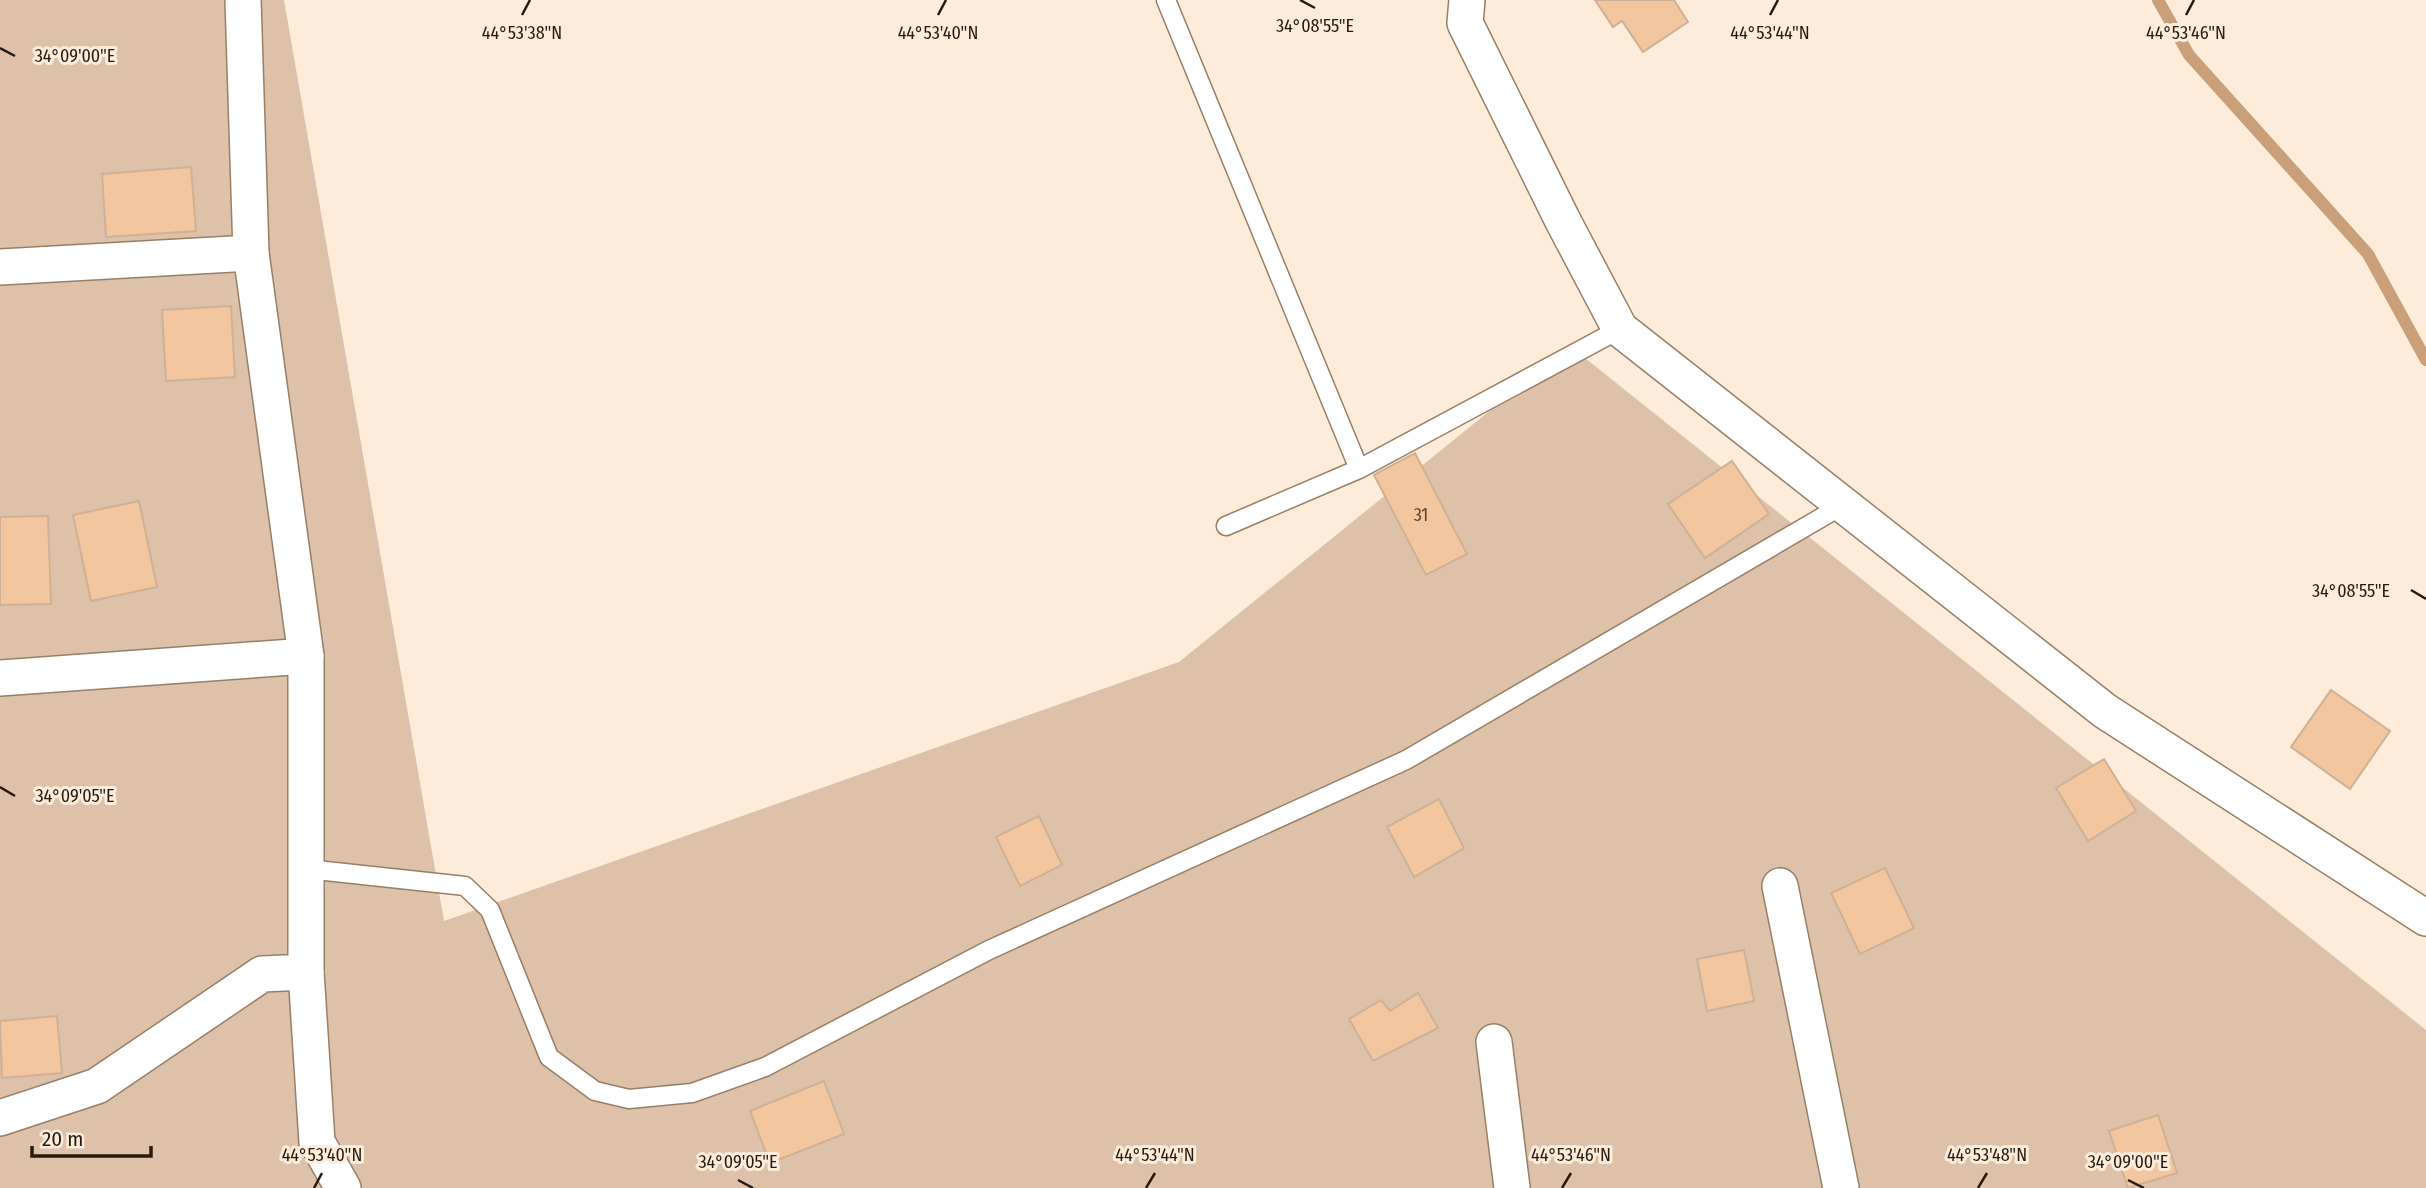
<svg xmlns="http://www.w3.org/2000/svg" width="2426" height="1188" font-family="'Fira Sans Condensed',sans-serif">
<rect width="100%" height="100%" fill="#feecdb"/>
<polygon fill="#ddc1a8" points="0,0 284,0 444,921 1179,662 1570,346 2426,1030 2426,1188 0,1188"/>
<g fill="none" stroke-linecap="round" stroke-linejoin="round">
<polyline stroke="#c9a07a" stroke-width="12" points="2158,0 2189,55 2368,254 2426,360"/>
</g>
<g fill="#f2c79f" stroke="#ceb196" stroke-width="2">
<polygon points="1595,0 1674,0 1688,22 1643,52 1622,21 1613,27"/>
<polygon points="191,167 196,231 106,237 102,174"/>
<polygon points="231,306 235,377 166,381 162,310"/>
<polygon points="1415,453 1467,554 1426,575 1374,475"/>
<polygon points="1732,461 1769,514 1705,558 1668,504"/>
<polygon points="139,501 157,587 91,601 73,515"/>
<polygon points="48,516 51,604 0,605 0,517"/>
<polygon points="2331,690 2390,731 2350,789 2291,747"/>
<polygon points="2104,759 2136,811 2088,841 2056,788"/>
<polygon points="1439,799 1464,848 1414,877 1387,827"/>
<polygon points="1039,816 1062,865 1020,886 996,837"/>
<polygon points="1885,868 1914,928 1860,954 1831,893"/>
<polygon points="1744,950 1754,1001 1707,1011 1697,959"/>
<polygon points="1418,993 1438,1028 1373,1061 1349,1019 1381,1000 1390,1011"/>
<polygon points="57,1016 62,1073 2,1078 0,1021"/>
<polygon points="824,1081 844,1134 770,1163 750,1111"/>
<polygon points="2158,1115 2177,1173 2128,1188 2109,1131"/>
</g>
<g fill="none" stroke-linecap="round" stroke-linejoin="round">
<g stroke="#997e65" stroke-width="21">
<g id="lane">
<polyline points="1166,0 1359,469"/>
<polyline points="1226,526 1359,469 1620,329"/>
<polyline points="307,869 465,886 490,910 549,1057 595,1091 629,1099 692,1093 765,1067 989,950 1406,760 1843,505"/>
</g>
</g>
<g stroke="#997e65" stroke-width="38">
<g id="street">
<polyline points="1467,0 1465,23 1563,221 1620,329 2105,711 2426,918"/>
<polyline points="0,267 251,253"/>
<polyline points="0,678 306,656"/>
<polyline points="1780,886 1841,1188"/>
<polyline points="306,972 317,1142 343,1188"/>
<polyline points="1494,1042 1512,1188"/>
<polyline points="0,1118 97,1086 262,974 306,972 306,656 251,253 243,0"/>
</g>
</g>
<use href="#lane" stroke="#fff" stroke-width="18"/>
<use href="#street" stroke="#fff" stroke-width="35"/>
</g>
<path fill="none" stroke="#261b11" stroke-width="2.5" d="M1300,0l15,8M522,15l8,-15M938,15l8,-15M1770,15l8,-15M2186,15l8,-15M0,48l15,8M2411,590l15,9M0,787l15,9M738,1180l15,8M2128,1180l16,8M314,1188l8,-15M1146,1188l9,-15M1562,1188l9,-15M1978,1188l9,-15"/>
<g text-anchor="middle" stroke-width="6" stroke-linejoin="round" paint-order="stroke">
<g font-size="18" fill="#594634">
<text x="1421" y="521">31</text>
</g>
</g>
<g font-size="18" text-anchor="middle" fill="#261b11" stroke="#feecdb" stroke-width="6" stroke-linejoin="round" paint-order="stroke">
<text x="1315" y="32">34°08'55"E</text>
<text x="522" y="39">44°53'38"N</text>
<text x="938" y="39">44°53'40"N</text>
<text x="1770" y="39">44°53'44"N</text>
<text x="2186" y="39">44°53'46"N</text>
<text x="75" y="62">34°09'00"E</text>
<text x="2351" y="597">34°08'55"E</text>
<text x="75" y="802">34°09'05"E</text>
<text x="322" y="1161">44°53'40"N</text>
<text x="1155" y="1161">44°53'44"N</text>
<text x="1571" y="1161">44°53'46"N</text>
<text x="1987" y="1161">44°53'48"N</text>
<text x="738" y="1168">34°09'05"E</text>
<text x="2128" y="1168">34°09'00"E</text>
</g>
<path d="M32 1146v10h119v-10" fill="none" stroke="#261b11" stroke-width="3.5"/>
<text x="42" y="1146" font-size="21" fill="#261b11" stroke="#feecdb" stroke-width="5" paint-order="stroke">20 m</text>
</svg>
